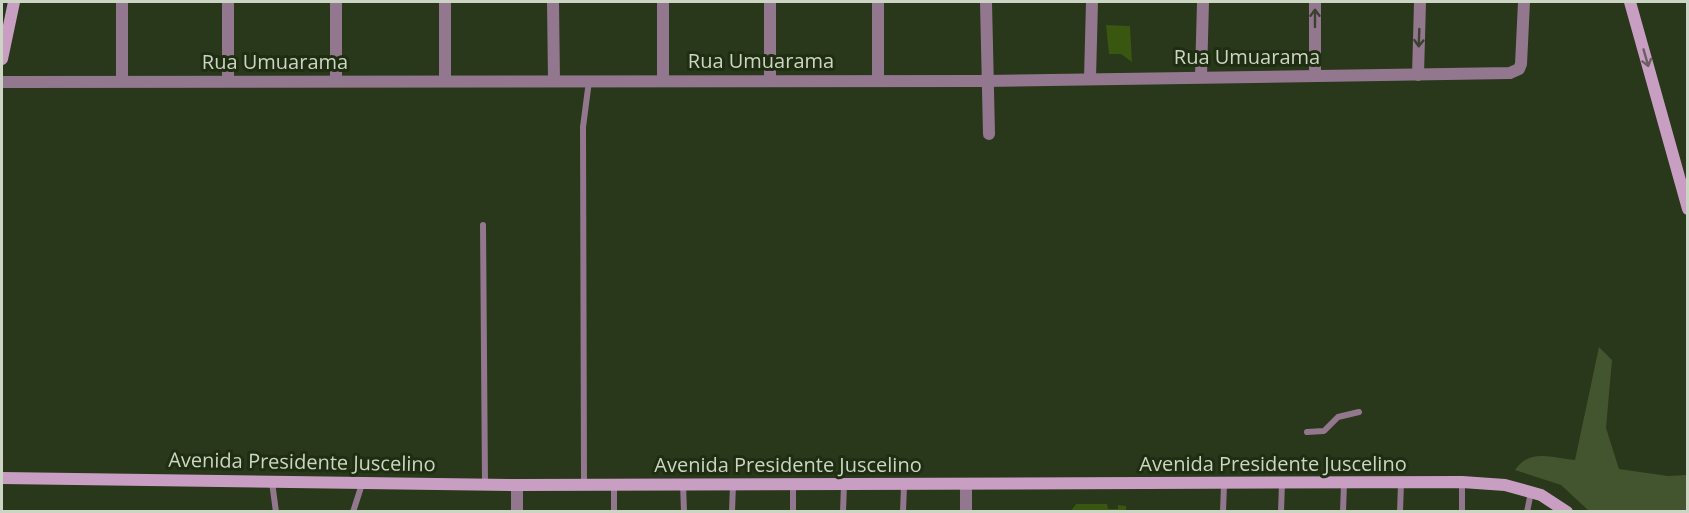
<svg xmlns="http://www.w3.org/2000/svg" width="1689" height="513" font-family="'Open Sans',sans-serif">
<rect width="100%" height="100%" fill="#29371b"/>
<path fill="#42552f" d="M1599,347l13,13 -6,68 13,41 49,7 19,-1v36h-98l-28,-26 -46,-15c15,-22 37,-12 60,-10z"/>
<g fill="#395710">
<polygon points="1106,25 1130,26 1132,62 1121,54 1109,54"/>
<polygon points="1076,504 1107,504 1108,509 1118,509 1118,505 1126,506 1126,512 1070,512"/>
</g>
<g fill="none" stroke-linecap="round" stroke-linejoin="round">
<g stroke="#92778e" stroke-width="6">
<polyline points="483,225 485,484"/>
<polyline points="1307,432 1324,431 1338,417 1359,412"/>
<polyline points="272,482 276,512"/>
<polyline points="683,483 684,512"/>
<polyline points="584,484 583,127 589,81"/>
<polyline points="614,485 614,512"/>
<polyline points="353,512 362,484"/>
<polyline points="732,512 733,484"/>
<polyline points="793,512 793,485"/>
<polyline points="843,512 844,484"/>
<polyline points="903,512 904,485"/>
<polyline points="1223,512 1224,484"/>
<polyline points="1281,512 1282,483"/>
<polyline points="1343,512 1344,483"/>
<polyline points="1400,512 1401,483"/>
<polyline points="1462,512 1462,482"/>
<polyline points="1527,512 1531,492"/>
</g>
<g stroke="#92778e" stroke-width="12">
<polyline points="122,2 122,81"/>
<polyline points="228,2 228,81"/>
<polyline points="336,2 336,81"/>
<polyline points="445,2 445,81"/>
<polyline points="553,2 554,81"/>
<polyline points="663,2 663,81"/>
<polyline points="770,2 770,81"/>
<polyline points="878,2 878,81"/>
<polyline points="986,2 989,134"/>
<polyline points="1418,75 1420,2"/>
<polyline points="1201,76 1203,2"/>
<polyline points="1315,76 1315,2"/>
<polyline points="1090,78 1092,2"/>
<polyline points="2,82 986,81 1510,73 1519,69 1521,64 1524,2"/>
<polyline points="517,485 517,512"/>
<polyline points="966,512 966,485"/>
</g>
<g stroke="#c99ec3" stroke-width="12">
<polyline points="1630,2 1688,209"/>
<polyline points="2,59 14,2"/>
<polyline points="2,478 517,485 1462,482 1505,485 1541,495 1567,512"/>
</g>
</g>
<defs><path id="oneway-shaft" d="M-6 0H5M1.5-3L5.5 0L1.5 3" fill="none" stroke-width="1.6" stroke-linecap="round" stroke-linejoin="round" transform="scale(1.5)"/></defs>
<g stroke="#3c4030">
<use href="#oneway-shaft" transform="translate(1315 18) rotate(-90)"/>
<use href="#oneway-shaft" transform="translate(1419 38) rotate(92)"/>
</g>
<use stroke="#6b6061" href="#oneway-shaft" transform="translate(1646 58) rotate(74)"/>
<g text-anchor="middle" stroke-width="6" stroke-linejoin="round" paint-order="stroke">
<g font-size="20" fill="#ccd5c4" stroke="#1f2d11">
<text x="1247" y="64">Rua Umuarama</text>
<text x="761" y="68">Rua Umuarama</text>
<text x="275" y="69">Rua Umuarama</text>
<text transform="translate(302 462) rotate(1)" y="7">Avenida Presidente Juscelino</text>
<text x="1273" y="471">Avenida Presidente Juscelino</text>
<text x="788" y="472">Avenida Presidente Juscelino</text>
</g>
</g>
<rect width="1689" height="513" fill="none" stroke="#ccd5c4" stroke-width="6"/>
</svg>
